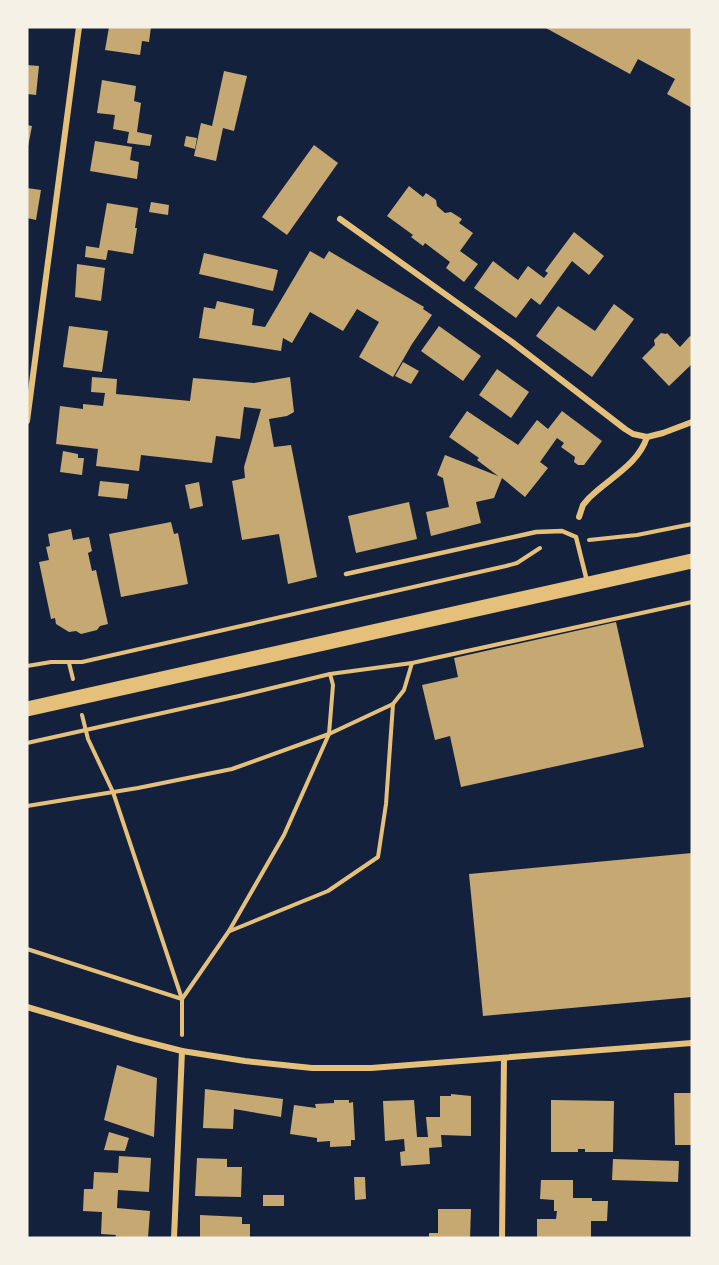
<svg xmlns="http://www.w3.org/2000/svg" width="719" height="1265" font-family="'DM Sans',sans-serif">
<rect width="100%" height="100%" fill="#14213d"/>
<g fill="#c6a872">
<polygon points="109,27 151,27 149,42 142,41 140,55 105,50"/>
<polygon points="544,27 692,27 692,108 667,94 675,79 638,59 630,74"/>
<polygon points="27,65 39,66 36,95 27,94"/>
<polygon points="224,71 247,76 234,131 223,128 216,161 194,156 201,123 212,126"/>
<polygon points="102,80 136,86 134,101 141,103 137,132 152,135 150,146 127,143 129,132 113,129 115,115 97,113"/>
<polygon points="27,125 32,126 28,147 27,147"/>
<polygon points="186,136 197,138 195,149 184,146"/>
<polygon points="95,141 132,147 130,160 139,162 137,179 90,171"/>
<polygon points="314,145 338,163 287,235 262,217"/>
<polygon points="409,186 423,197 426,193 436,200 437,206 445,213 451,212 462,219 459,223 473,233 460,251 478,264 464,282 446,268 450,262 425,243 423,246 411,237 413,235 387,216"/>
<polygon points="27,188 41,190 36,220 27,218"/>
<polygon points="151,202 169,205 168,215 149,212"/>
<polygon points="107,203 138,208 135,228 137,228 133,254 108,250 106,260 85,257 86,246 99,248"/>
<polygon points="574,232 604,256 589,275 572,261 540,305 531,298 516,318 474,288 493,261 518,280 528,266 544,278 548,273 545,271"/>
<polygon points="310,251 324,259 329,251 424,307 423,309 432,315 412,344 393,377 359,357 379,322 357,309 343,331 310,312 292,343 283,338 281,351 199,338 204,307 215,309 217,301 254,309 252,325 265,327"/>
<polygon points="204,253 278,270 273,291 199,274"/>
<polygon points="77,264 105,268 101,301 75,297"/>
<polygon points="614,304 634,319 592,377 536,336 558,306 595,331"/>
<polygon points="69,326 108,331 102,372 63,367"/>
<polygon points="439,326 481,356 463,381 421,351"/>
<polygon points="661,333 666,334 667,333 680,347 690,336 692,337 692,364 669,386 642,358 655,345 654,340"/>
<polygon points="403,362 419,371 411,384 395,376"/>
<polygon points="497,369 529,392 511,418 479,395"/>
<polygon points="92,377 117,379 116,394 190,401 193,378 254,383 290,377 294,412 287,416 269,419 274,447 291,445 317,577 288,584 279,534 242,540 232,481 245,478 244,467 261,409 244,407 240,439 216,436 212,463 141,455 139,471 96,466 98,449 56,444 60,406 83,409 83,404 103,406 105,393 91,392"/>
<polygon points="467,411 518,445 537,420 548,429 562,411 602,441 584,465 578,465 574,462 575,457 561,447 564,443 557,438 540,462 548,468 525,497 502,478 494,498 476,502 481,523 431,536 426,512 449,507 443,478 437,475 445,455 498,476 477,460 479,458 449,437"/>
<polygon points="63,451 78,454 78,458 84,458 82,475 60,472"/>
<polygon points="100,481 129,484 127,499 98,496"/>
<polygon points="199,482 203,506 190,509 185,485"/>
<polygon points="409,502 417,539 356,553 348,516"/>
<polygon points="171,522 174,534 178,533 188,584 121,597 109,534"/>
<polygon points="71,529 73,540 89,537 92,551 88,553 92,571 96,570 108,624 100,626 97,630 81,634 76,631 69,632 56,624 55,618 51,619 39,562 49,560 46,547 50,546 48,534"/>
<polygon points="616,622 644,747 461,787 450,736 435,740 422,685 458,677 454,658"/>
<polygon points="692,853 692,997 483,1016 469,874"/>
<polygon points="117,1065 157,1078 154,1137 104,1120"/>
<polygon points="205,1089 283,1099 281,1117 234,1109 233,1129 203,1128"/>
<polygon points="674,1093 692,1093 692,1145 675,1145"/>
<polygon points="451,1094 471,1096 471,1136 441,1135 442,1147 429,1148 430,1164 401,1166 400,1152 405,1151 404,1139 385,1141 383,1101 414,1100 417,1137 428,1137 426,1117 440,1117 440,1096 451,1096"/>
<polygon points="334,1100 349,1100 349,1103 353,1102 355,1140 351,1140 351,1146 330,1147 330,1141 317,1142 317,1138 290,1134 294,1105 316,1108 315,1104 334,1103"/>
<polygon points="551,1100 614,1101 613,1152 585,1152 585,1149 578,1149 578,1152 551,1152"/>
<polygon points="109,1132 129,1138 125,1151 104,1150"/>
<polygon points="119,1156 151,1158 149,1192 118,1190 117,1208 150,1211 148,1238 115,1238 116,1235 101,1234 102,1212 83,1211 84,1189 93,1189 94,1172 118,1173"/>
<polygon points="197,1158 227,1159 227,1167 242,1167 241,1197 195,1196"/>
<polygon points="613,1159 679,1161 678,1182 612,1180"/>
<polygon points="354,1177 365,1177 366,1199 355,1200"/>
<polygon points="541,1180 573,1180 573,1198 592,1198 592,1201 608,1201 607,1221 591,1221 591,1238 537,1238 537,1219 556,1219 557,1211 554,1211 554,1200 540,1199"/>
<rect x="263" y="1195" width="21" height="11"/>
<polygon points="438,1209 471,1209 470,1238 429,1238 429,1233 438,1233"/>
<polygon points="200,1215 242,1217 242,1224 250,1224 250,1238 200,1238"/>
</g>
<g fill="none" stroke-linecap="round" stroke-linejoin="round">
<g stroke="#e5c07b" stroke-width="4">
<polyline points="589,540 637,535 692,524"/>
<polyline points="69,663 73,679"/>
<polyline points="27,666 51,662 82,662 506,566 517,563 540,548"/>
<polyline points="82,715 88,739 113,792 182,999 182,1035"/>
<polyline points="27,743 239,696 330,674 412,663 692,602"/>
<polyline points="27,806 138,788 232,769 329,734 333,685 330,674"/>
<polyline points="230,931 328,891 378,857 386,804 393,704"/>
<polyline points="27,949 182,999 229,931 284,835 329,734 393,704 404,690 412,663"/>
</g>
<polyline stroke="#e5c07b" stroke-width="4.5" points="346,574 536,532 562,531 576,537 587,581"/>
<g stroke="#e5c07b" stroke-width="6">
<polyline points="340,219 512,342 625,429 633,434 647,437"/>
<polyline points="27,421 79,27"/>
<path d="M579,517l4,-12 6,-7c20,-20 49,-33 58,-61l16,-4 29,-11"/>
<polyline points="27,1007 135,1039 182,1051 245,1061 312,1068 371,1068 692,1043"/>
<polyline points="174,1238 182,1051"/>
<polyline points="502,1238 504,1058"/>
</g>
<polyline stroke="#e5c07b" stroke-width="15" points="27,709 692,561"/>
</g>
<rect width="719" height="1265" fill="none" stroke="#f6f1e7" stroke-width="57"/>
</svg>
